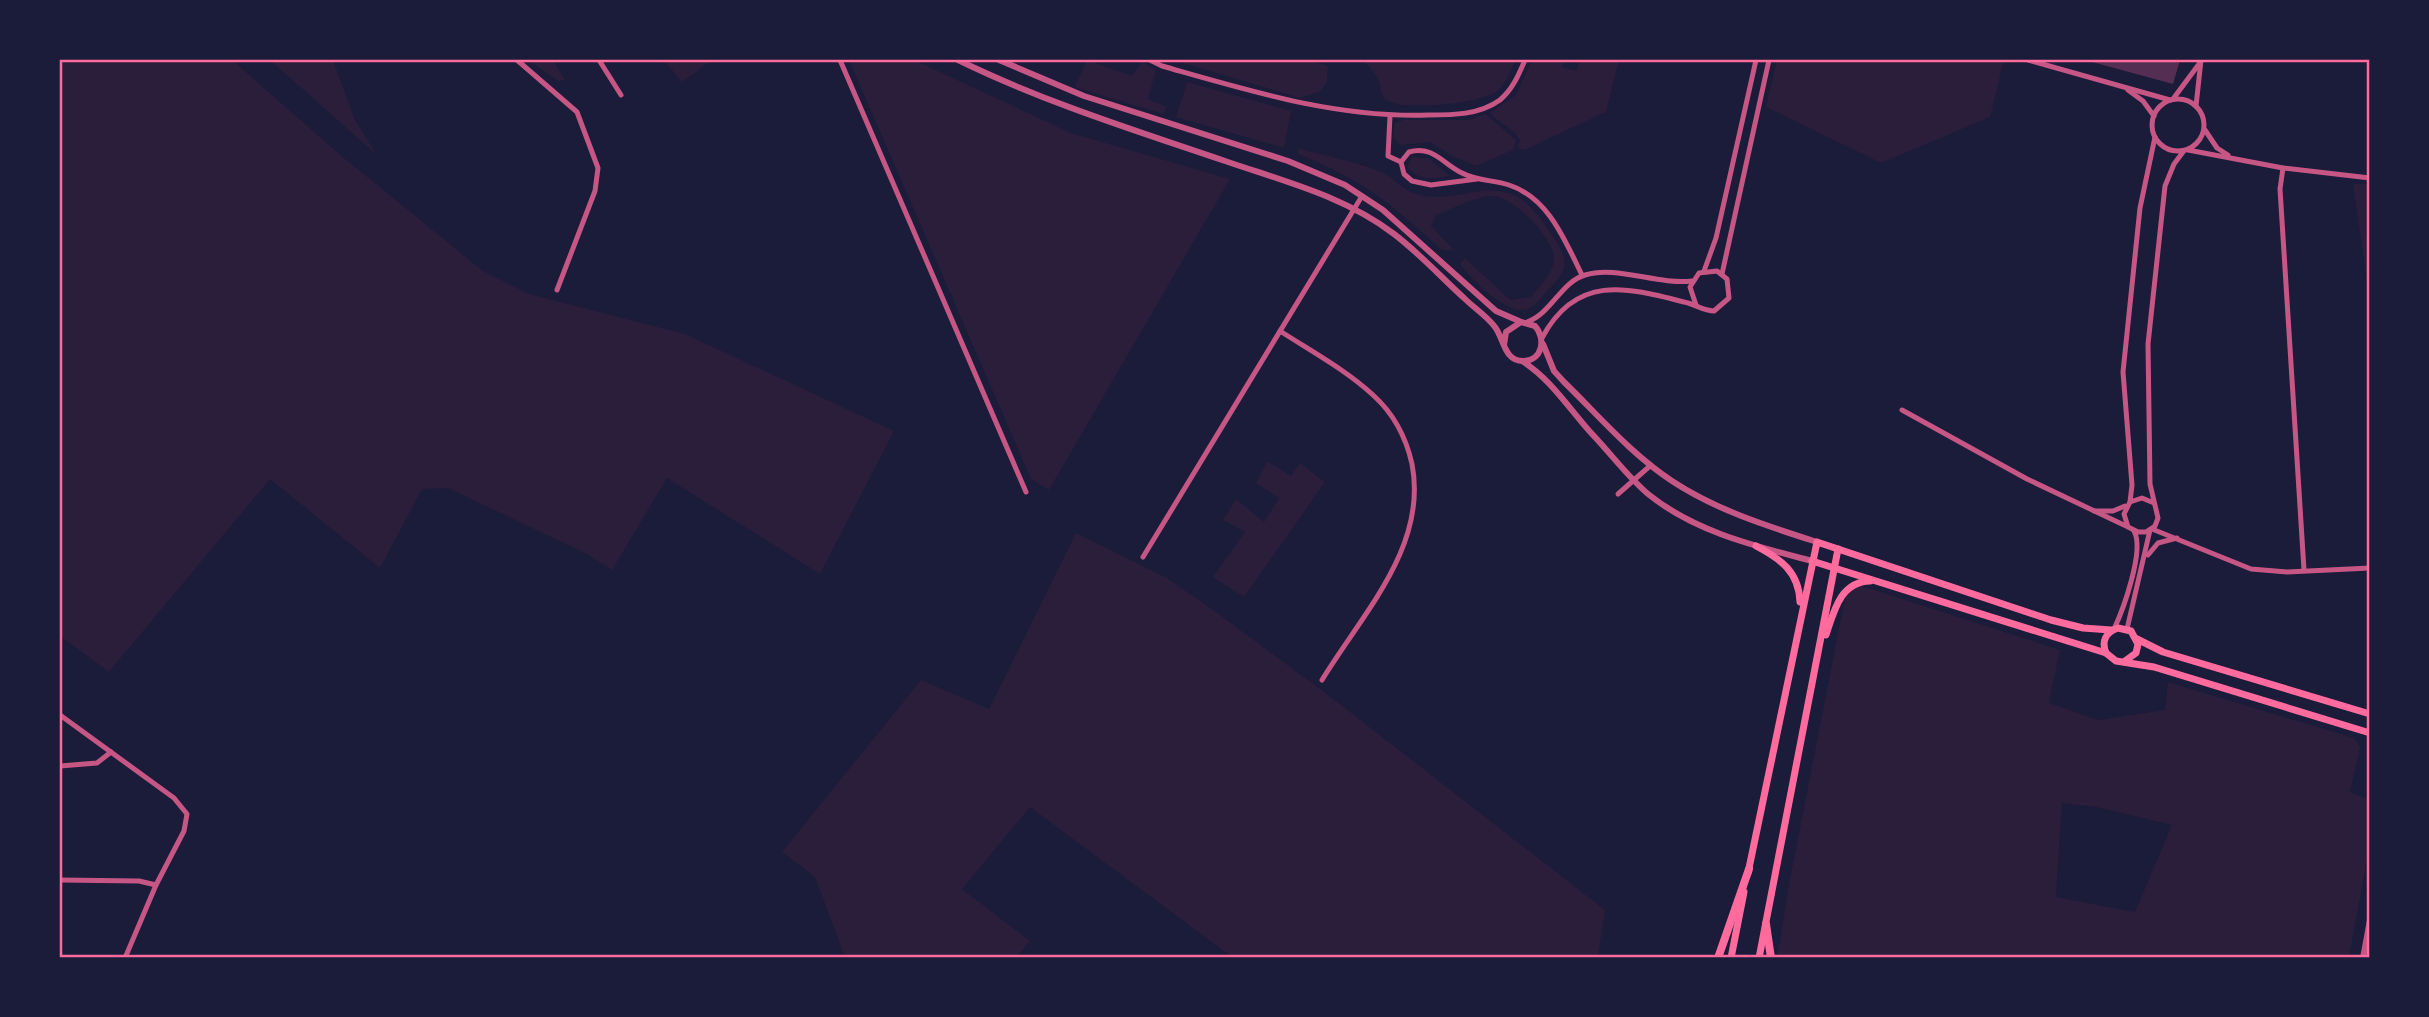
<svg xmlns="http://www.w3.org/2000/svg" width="2429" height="1017" font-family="'DejaVu Sans',sans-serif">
<rect width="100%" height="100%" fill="#1b1b3a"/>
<g fill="#2a1e3b" fill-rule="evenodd">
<polygon points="60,60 232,60 338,153 483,271 529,294 685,334 894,431 820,574 667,478 612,570 587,554 448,488 422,489 380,568 270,479 109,672 60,636"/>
<polygon points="270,60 333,60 354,118 376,154"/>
<polygon points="528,60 553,60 565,80 558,81"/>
<polygon points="664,60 712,60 682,82"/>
<polygon points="849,60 914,60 1071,133 1230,179 1049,490 1031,479"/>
<polygon points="1087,60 1132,76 1142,62 1156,70 1148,99 1167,107 1163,114 1075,87"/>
<polygon points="1173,60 1308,60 1328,66 1327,82 1321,91 1300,98"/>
<path d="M1364,60h152c-6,11 -10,24 -20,32 -15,11 -101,21 -112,6 -4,-6 -3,-15 -7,-21 -4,-6 -9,-11 -13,-17z"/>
<path d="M1532,60h32l-2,7 14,4 4,-11h39l-13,52 -82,38 -6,-2 2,-8c-7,-13 -21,-16 -30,-27l26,-18z"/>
<polygon points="1777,60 2004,60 1990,117 1881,163 1766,107"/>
<polygon points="1187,82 1291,111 1284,148 1176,117"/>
<polygon points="1485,114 1516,140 1513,150 1476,166 1452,156 1431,142 1400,145 1393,137 1395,123 1403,120 1469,120"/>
<path d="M1298,148c26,8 62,14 87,26 11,6 18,16 31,20 48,14 86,-31 127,28 7,11 18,23 21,37 2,12 -6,20 -13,28 -7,7 -14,18 -23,22 -19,8 -58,-30 -68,-45l5,-6 45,42 21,-3c8,-10 22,-24 23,-37 2,-20 -41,-64 -61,-64 -17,0 -41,13 -57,19l-5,11 23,24h-12c-51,-46 -78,-70 -144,-96z"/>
<path d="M1412,157l16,1 22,18c-17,3 -31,5 -43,-9z"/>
<polygon points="2353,184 2369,184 2369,294"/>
<polygon points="1267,461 1291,476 1300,463 1325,482 1244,597 1213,577 1245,532 1223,520 1236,499 1264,522 1279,498 1256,483"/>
<polygon points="1076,533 1165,577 1205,604 1332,698 1605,910 1598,957 1232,957 1030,807 962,889 1030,941 1016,957 845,957 815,877 782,852 921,680 989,709"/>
<path d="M1862,586l198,64 -11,53 49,17 67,-10 3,-28 186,56 6,9 -10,45 19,8v48l-20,109 -568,1 -3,-5 12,-74 54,-276 5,-13zM2062,803l34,4 76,18 -37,87 -79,-15z"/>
</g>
<polygon fill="#542f53" points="2085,60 2180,60 2173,84"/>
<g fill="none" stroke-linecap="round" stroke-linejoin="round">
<g stroke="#c65784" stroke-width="5">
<polyline points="517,60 577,112 598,168 595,191 557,290"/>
<polyline points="599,60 621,95"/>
<polyline points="840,60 1026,492"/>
<path d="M1150,60l12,6c88,25 174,52 266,49 25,0 51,0 72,-15 13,-11 19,-26 25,-40"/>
<polyline points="2028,60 2170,100"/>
<polyline points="2128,90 2143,101 2154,116"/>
<circle cx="2178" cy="125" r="26"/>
<polyline points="2173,99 2199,64"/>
<polyline points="2196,106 2201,60"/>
<polyline points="1390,116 1388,156 1401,162"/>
<polyline points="2205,130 2217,148 2228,155"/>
<polyline points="2188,150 2283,168 2370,178"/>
<polyline points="2283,168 2280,189 2304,570"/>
<path d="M1477,179l-46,6 -19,-4 -8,-7 -3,-12 8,-10c24,-7 34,12 53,21 15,8 32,7 47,12 40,13 56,56 73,90"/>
<polyline points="1704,271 1716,238 1756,60"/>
<polyline points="1722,274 1769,60"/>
<path d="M1527,322c24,-8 34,-40 58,-47 31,-10 72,10 107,6"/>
<path d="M1280,331c31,20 66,39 93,64 20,18 33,42 39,69 16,83 -50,150 -90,216"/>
<path d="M1542,338c34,-64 84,-51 142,-36 11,2 19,9 30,9l15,-13 -2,-19 -10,-8 -18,2 -9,14 6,18"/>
<polyline points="1902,410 2027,479 2126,526"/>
<polyline points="1618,494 1651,465"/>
<polyline points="2130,502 2132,485 2123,372 2140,208 2155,137"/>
<polyline points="2154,503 2142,498 2130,502 2124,514 2128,527 2138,532 2146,532 2155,526 2158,518 2150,484 2148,344 2165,186 2174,164 2183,152"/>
<polyline points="2094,511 2113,511 2125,506"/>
<polyline points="2152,529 2251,569 2287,572 2370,568"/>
<polyline points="2148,555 2158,543 2177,538"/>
<polyline points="1143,557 1362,196"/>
<path d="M2114,629c9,-19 31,-79 20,-98"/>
<polyline points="2127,629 2150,530"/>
<polyline points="60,715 174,798 187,814 184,831 156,885 125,958"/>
<polyline points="60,766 97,763 111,752"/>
<polyline points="60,880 139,881 156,885"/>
</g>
<g stroke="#c65784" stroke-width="6">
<path d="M958,60c86,42 176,70 267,101 58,20 119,35 169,73 25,19 47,43 70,64 10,10 23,18 31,29 9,12 9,34 28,34 20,0 23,-23 12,-35l-14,-4 -15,10 -2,13"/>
<polyline points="999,60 1084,96 1288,161 1345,185 1383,210 1496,311 1519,321"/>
<path d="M1543,344l11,27 10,11c35,34 67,72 108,99 44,29 95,45 145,61"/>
<path d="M1522,361c29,18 48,49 71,74 18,19 35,42 55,59 47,38 107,52 164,67"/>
<polyline points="2363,958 2370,920"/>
</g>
<g stroke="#ff6b9d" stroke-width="7">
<path d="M1756,546c25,13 43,26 44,56"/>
<polyline points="1812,561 2106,653"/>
<path d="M1826,635c8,-24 14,-53 44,-54"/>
<polyline points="2137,639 2163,652 2370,714"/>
<path d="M2125,661l11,-8 2,-9 -7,-13 -13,-3c-12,4 -17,13 -12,25l10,8 38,6 216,66"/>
<polyline points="1748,873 1817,542 2051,620 2083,628 2111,630"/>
<polyline points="1731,958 1744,892"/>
<polyline points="1759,958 1838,549"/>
</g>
<g stroke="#ff6b9d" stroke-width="8">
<polyline points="1766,924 1771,958"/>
<polyline points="1718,958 1749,869"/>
</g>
</g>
<rect width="2429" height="1017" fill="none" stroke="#1b1b3a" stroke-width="122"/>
<rect x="61" y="61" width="2307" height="895" fill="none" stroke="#ff6b9d" stroke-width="2.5"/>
</svg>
